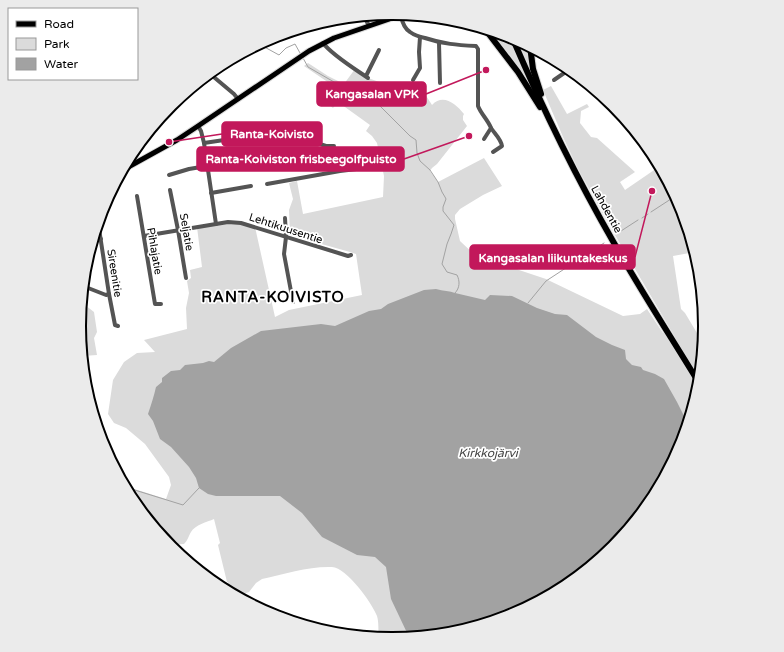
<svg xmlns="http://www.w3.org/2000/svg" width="784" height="652" font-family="'Varela Round',sans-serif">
<rect width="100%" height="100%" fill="#fff"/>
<g fill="#dbdbdb">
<polygon points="491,31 509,36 525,75 525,78 512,58"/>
<polygon points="518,40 527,45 528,56 533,78"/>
<path d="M308,63l20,13 16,8 11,-15 13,9 17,6 3,2v5l27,6 10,-3 7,11c11,-12 24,-1 32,9l-1,2v4l4,6 -30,38 -5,4 -2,3 8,11 46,-24 18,28 -19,9 -23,14 -5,6v4l5,22 17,16 10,-5 32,18 27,9 4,2 73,35 17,-2 7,-5 16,24 2,-1 34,55 -18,59 -29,54 -39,47 -47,39 -54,29 -59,18 -61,6 -13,-1c-1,-7 0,-16 -2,-22 -5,-13 -30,-48 -45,-49 -22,-1 -48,7 -70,12l-6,4 -7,9 -8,3 -5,-3 -7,-5 -1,-5h-1l-9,-37 2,-2 -6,-24c-7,3 -19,6 -23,13 -3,5 -3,8 -7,12l-15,1 -37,-45 -4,-7v-6l38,12 5,-14 -2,-8 -24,-33 -19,-16 -12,-5 -6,-9 5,-34 11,-18 13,-9 18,-1 -11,-12 43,-11 -1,-21 3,-15 -2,-12 4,-3 -1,-8 12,-3 -5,-40 31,-5 27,5 20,90 14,-7 73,-15 -6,-41 -6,-2 -25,-7 -35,-10 -1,-25 4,-11 -4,-16 8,-2 6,33 80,-17 1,-21 -7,-33 -5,-7 -6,-5 4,-6 -32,-23 -5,6 -5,-4 7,-17 -31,-21z"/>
<polygon points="551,86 567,114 587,104 589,107 581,111 580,123 591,137 597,138 635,172 620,182 625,190 660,166 681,206 695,252 673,256 681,309 685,313 703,343 700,378 674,337 675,337 612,230 578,169 563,137 543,90"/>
<polygon points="85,305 94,312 97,332 94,338 97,355 83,356 79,326 81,306"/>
</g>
<path fill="#a2a2a2" d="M436,289c7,2 14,2 19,4l30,7 5,-5 22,1 25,12 18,6 12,1 29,22 16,8 13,5 1,9 6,6 9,2 2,3 12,4 9,5 13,23 8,16 3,4 -7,24 -29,54 -39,47 -47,39 -54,29 -59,18 -44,4 -18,-38 -5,-32 -11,-10 -18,-2 -35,-18 -20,-24 -22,-17h-64l-8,-2 -9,-6 -3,-10 -7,-11 -18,-20 -11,-8 -7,-18 -5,-7c3,-9 6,-18 8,-27l6,-5v-4l9,-7 9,-1 5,-5 18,-2 6,-2 5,1 17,-14 30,-17 60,-7 14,2 34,-15 12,-2 7,-5 36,-14z"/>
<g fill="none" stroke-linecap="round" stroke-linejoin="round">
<g stroke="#a2a2a2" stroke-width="1">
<polyline points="259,44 279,55 286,48 295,44 300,53"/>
<path d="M303,58l5,9 33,19 22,10 6,6 9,2 32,32 6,4 1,13 3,8 10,9 8,12 4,10 3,5 1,2 -3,8v4l11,14 -3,9 -4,10 -5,20 5,8 10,3c3,6 3,13 -2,18"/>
<polyline points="651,212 674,197"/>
<polyline points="642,218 648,214"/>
<polyline points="621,231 638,220"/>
<polyline points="528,303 546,281 604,243"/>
<polyline points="125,487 183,505 199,488"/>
</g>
<g stroke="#dbdbdb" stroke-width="7">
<polyline id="major" points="121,171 177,140 198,126 309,51 334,38 404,14"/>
</g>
<g stroke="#dbdbdb" stroke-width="8">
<g id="highway">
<polyline points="485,29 518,72 540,107"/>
<path d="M512,37c30,70 64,140 102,206 27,48 57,94 85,140"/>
<polyline points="530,46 533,69 541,94"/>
</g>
</g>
<g stroke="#545454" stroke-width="4">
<polyline points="364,16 369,26"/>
<path d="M401,16c1,5 4,13 9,16 4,3 10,5 15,6 18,6 32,7 51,8l2,3v57c3,8 10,14 13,22l-7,11"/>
<path d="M323,43c9,12 32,26 45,35"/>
<polyline points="439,43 440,83"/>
<polyline points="209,73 234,94 238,99"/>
<polyline points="366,76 379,50"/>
<polyline points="413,80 420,68 419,52 420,37"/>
<polyline points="554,80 570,69"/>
<polyline points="198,126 201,131 204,143 216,224"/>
<path d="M491,128c4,6 10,11 11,18l-9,6"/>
<polyline points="204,143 277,132 283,132 326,146 334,146"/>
<polyline points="169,175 189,169 207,166"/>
<polyline points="267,184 340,171 381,166"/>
<polyline points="170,190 178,230 186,278"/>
<polyline points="211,193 251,186"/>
<polyline points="137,196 155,304 161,304"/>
<polyline points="285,218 286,237 284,254 293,302"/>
<polyline points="98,222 109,294 115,325 118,326"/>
<polyline points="144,236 228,222 241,223 348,256 351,255"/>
<polyline points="92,242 101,239"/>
<polyline points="83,286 106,295 109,294"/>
</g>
<use href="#major" stroke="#000" stroke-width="5"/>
<use href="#highway" stroke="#000" stroke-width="6"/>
</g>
<g text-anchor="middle" stroke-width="3.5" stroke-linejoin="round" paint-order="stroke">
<g font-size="11" fill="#000" stroke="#fff">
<text transform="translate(607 209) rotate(61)" y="4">Lahdentie</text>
<text transform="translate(286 228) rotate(18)" y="4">Lehtikuusentie</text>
<text transform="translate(187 232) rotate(80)" y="4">Seljatie</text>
<text transform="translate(155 251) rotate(80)" y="4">Pihlajatie</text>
<text transform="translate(115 273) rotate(81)" y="4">Sireenitie</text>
</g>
<g font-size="12" font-style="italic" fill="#434343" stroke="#fff">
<text x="488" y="457">Kirkkojärvi</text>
</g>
<g font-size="15" font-weight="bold" letter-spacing="1" fill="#000" stroke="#fff">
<text x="273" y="302">RANTA-KOIVISTO</text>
</g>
</g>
<path d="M0 0H784V652H0ZM86 326a306 306 0 1 1 612 0a306 306 0 1 1-612 0Z" fill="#ebebeb" fill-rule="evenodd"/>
<path fill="none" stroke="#000" stroke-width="2" d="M86 326a306 306 0 1 1 612 0a306 306 0 1 1-612 0Z"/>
<path fill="none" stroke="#c2185b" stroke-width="1.5" d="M486 70L426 94M169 142L222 134M469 136L404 159M652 191L635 257"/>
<g fill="#c2185b" stroke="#fff" stroke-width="1.5">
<circle cx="486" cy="70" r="4"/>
<circle cx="169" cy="142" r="4"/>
<circle cx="469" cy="136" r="4"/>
<circle cx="652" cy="191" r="4"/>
</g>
<g fill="#c2185b" stroke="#c2185b" stroke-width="1.5">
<rect x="317" y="82" width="109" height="24" rx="4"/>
<rect x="222" y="122" width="100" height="24" rx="4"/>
<rect x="197" y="147" width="207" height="24" rx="4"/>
<rect x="470" y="245" width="165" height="24" rx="4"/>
</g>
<g font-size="12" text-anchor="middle" font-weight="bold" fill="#fff">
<text x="372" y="98">Kangasalan VPK</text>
<text x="272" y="138">Ranta-Koivisto</text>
<text x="301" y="163">Ranta-Koiviston frisbeegolfpuisto</text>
<text x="553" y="262">Kangasalan liikuntakeskus</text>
</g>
<rect x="8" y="8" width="130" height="72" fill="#ffffff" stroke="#999999"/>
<rect x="16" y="21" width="20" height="6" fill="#000000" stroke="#999999"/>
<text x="44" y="28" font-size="12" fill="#000000">Road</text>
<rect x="16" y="38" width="20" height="12" fill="#dbdbdb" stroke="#999999"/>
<text x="44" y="48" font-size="12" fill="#000000">Park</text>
<rect x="16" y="58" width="20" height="12" fill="#a2a2a2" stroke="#999999"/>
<text x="44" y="68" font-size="12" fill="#000000">Water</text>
</svg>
